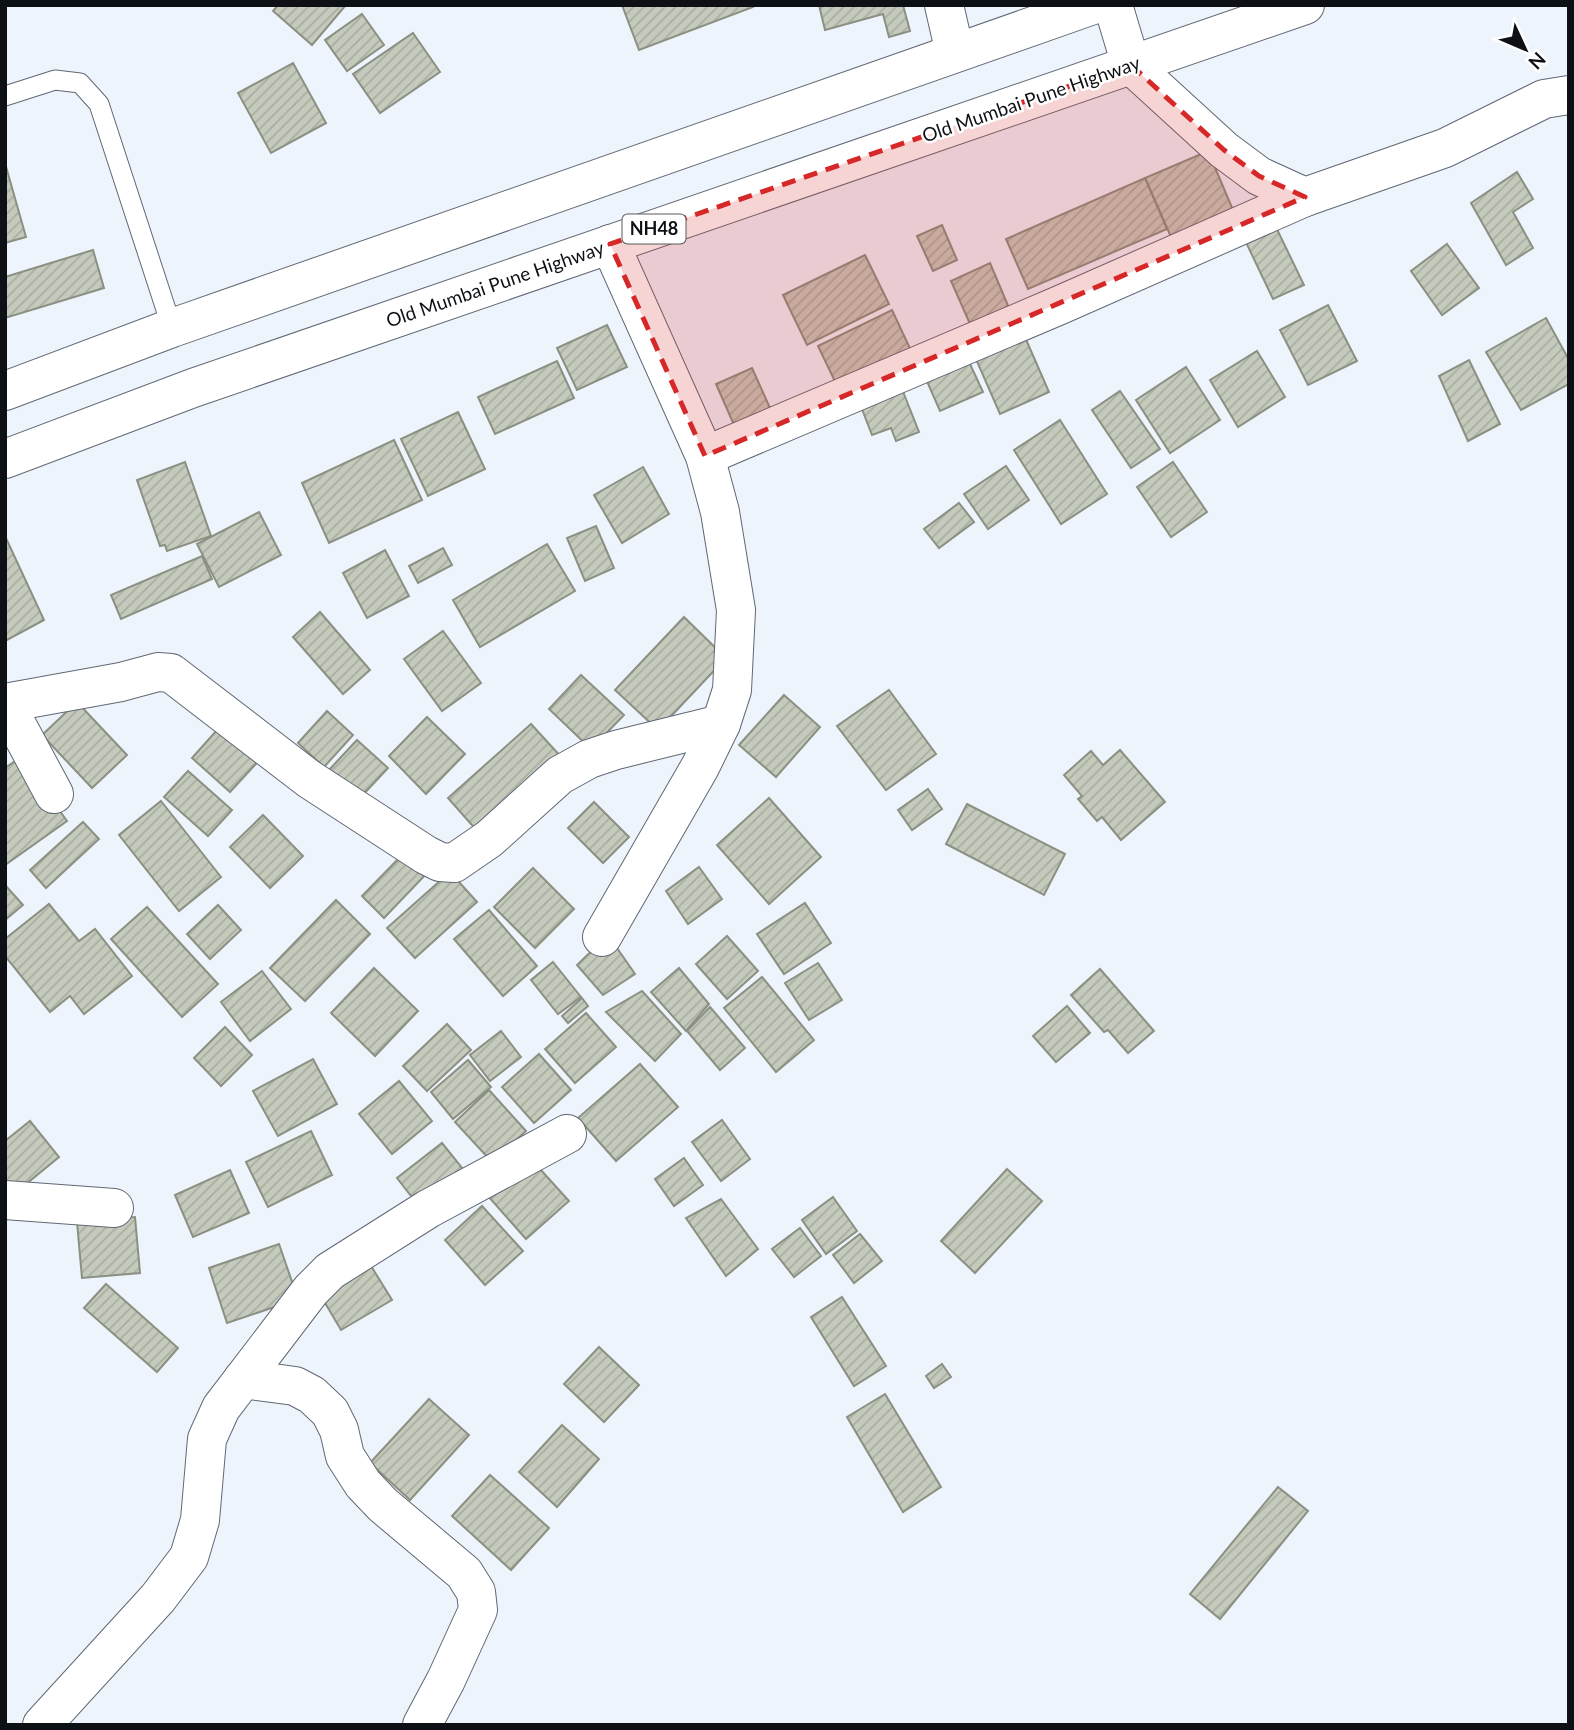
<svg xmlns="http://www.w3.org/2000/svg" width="1574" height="1730" font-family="Lato,sans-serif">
<defs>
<pattern id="building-hatch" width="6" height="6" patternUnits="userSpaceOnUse" patternTransform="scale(1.75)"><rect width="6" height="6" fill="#c5cbbc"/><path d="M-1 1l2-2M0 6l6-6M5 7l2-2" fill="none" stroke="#a8ada1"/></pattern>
</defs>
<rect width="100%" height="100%" fill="#eef4fc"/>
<g fill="url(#building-hatch)" stroke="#8b9082" stroke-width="2">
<polygon points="278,5 346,5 312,45 273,11"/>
<polygon points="622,5 752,5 753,7 639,50"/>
<polygon points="819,5 903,5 910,31 889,37 883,14 825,30"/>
<polygon points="362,14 384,45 347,71 325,40"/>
<polygon points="413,33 440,72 380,113 353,74"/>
<polygon points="293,63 326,123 271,153 238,93"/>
<polygon points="1208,151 1233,210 1171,237 1145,178"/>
<polygon points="5,163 26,237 5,243"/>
<polygon points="1517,172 1533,199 1513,212 1533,248 1506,265 1471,203"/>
<polygon points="1145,178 1167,229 1028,289 1006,239"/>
<polygon points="1272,219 1304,285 1273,299 1242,234"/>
<polygon points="942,225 957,260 933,271 917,236"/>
<polygon points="1447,244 1479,288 1442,315 1411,271"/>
<polygon points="93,250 104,288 5,318 5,277"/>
<polygon points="865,255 889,304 807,345 783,295"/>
<polygon points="990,263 1009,308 970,324 951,281"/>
<polygon points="1328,305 1357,361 1308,385 1280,330"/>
<polygon points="892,310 914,357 840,392 818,346"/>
<polygon points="1546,318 1569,360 1569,384 1521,410 1486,352"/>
<polygon points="607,325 627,367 577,390 557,348"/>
<polygon points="1021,328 1049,392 1000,414 972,350"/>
<polygon points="964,351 983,392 940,411 922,370"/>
<polygon points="1257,351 1285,397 1238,427 1210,380"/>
<polygon points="1469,360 1500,424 1468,441 1439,376"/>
<polygon points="557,361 574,398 495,434 478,397"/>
<polygon points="1186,367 1220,420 1170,453 1136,400"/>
<polygon points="752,368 770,408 734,425 716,384"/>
<polygon points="898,379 919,432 896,441 891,428 872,435 857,396"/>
<polygon points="1120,391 1160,449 1131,468 1092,410"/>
<polygon points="458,412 485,469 428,496 401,439"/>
<polygon points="1060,420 1107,494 1061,524 1014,450"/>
<polygon points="394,440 422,500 329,543 302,483"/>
<polygon points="185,462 211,536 167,551 165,545 160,546 137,480"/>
<polygon points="1173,462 1207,512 1171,537 1137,487"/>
<polygon points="1006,466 1029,500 988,529 964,494"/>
<polygon points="643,467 669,514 622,543 594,495"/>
<polygon points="959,503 974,522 939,548 924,529"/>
<polygon points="259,512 281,555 219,587 197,544"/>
<polygon points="596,526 614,568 585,581 567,538"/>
<polygon points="5,536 44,620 5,641"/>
<polygon points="547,544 575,591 480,647 453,600"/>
<polygon points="443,548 452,565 418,583 409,566"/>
<polygon points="385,550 409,596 367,618 343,573"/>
<polygon points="202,556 212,579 121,619 111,595"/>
<polygon points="320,612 370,670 343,694 293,637"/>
<polygon points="684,617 726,658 658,730 615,690"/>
<polygon points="443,631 481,683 442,711 404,659"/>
<polygon points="581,675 624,715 591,749 549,709"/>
<polygon points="889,690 936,754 886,790 837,726"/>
<polygon points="784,695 820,727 776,777 739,745"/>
<polygon points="77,702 127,755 92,788 42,735"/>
<polygon points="327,711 353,735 324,767 298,743"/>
<polygon points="427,717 465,754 426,794 389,756"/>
<polygon points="227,719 265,754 230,792 192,758"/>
<polygon points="531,724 563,759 479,833 448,798"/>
<polygon points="357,740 388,768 359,799 328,771"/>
<polygon points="1120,750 1165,802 1121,840 1102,817 1097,821 1078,799 1082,796 1064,775 1091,751 1103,765"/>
<polygon points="21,757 67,821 5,865 5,768"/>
<polygon points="188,771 232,810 208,836 164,797"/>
<polygon points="928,789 942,809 912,830 898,810"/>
<polygon points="769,798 821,857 769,904 717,845"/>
<polygon points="161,801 221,877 179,911 119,835"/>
<polygon points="594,802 629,837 603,863 568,828"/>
<polygon points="967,804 1065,854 1044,895 946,844"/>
<polygon points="263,815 303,856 270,888 230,847"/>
<polygon points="83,822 99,839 46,888 30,870"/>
<polygon points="406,851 428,872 384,918 362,896"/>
<polygon points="699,867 722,899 688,924 666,891"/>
<polygon points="533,868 574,909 535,948 494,907"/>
<polygon points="450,872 477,902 415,958 387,928"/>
<polygon points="5,885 23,905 5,920"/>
<polygon points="336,900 370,934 305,1001 270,968"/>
<polygon points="805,903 831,943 784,974 757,934"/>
<polygon points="49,904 79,941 95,929 132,976 84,1014 70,996 50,1012 5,956 5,939"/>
<polygon points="218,905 241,930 210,959 187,934"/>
<polygon points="147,907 218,984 182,1017 111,939"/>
<polygon points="489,910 537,966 503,996 454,939"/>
<polygon points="608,935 635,974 603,995 577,965"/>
<polygon points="727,936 758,971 727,999 696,964"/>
<polygon points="553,962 581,997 558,1014 531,980"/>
<polygon points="818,963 842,1000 809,1020 785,983"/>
<polygon points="374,968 418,1011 375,1056 331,1013"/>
<polygon points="679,968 709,1004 686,1031 651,992"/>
<polygon points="1100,969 1154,1031 1128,1053 1108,1030 1104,1032 1071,995"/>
<polygon points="262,971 291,1009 250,1041 221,1002"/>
<polygon points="762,977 814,1040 776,1072 724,1008"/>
<polygon points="642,991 681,1034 655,1061 606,1012"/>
<polygon points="582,998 588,1006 568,1023 562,1016"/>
<polygon points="1067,1006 1090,1033 1056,1062 1033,1036"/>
<polygon points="710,1007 745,1048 720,1070 687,1031"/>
<polygon points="586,1013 616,1047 575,1083 545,1049"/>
<polygon points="447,1024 471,1050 427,1091 403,1066"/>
<polygon points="225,1027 252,1055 221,1086 194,1058"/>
<polygon points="501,1031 521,1057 490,1081 470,1055"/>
<polygon points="539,1054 571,1090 534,1123 502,1087"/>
<polygon points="313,1059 337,1104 278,1136 253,1091"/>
<polygon points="468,1060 491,1087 453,1119 431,1092"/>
<polygon points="640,1064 678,1107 616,1161 578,1118"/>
<polygon points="399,1081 432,1121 392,1154 359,1114"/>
<polygon points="489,1090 526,1131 492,1162 455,1122"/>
<polygon points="722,1120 750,1159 721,1181 692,1142"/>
<polygon points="30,1121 59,1157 9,1198 5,1193 5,1141"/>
<polygon points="311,1131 332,1175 268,1207 246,1162"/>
<polygon points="442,1143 467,1174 422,1210 397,1178"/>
<polygon points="530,1158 569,1201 526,1239 488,1196"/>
<polygon points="684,1158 703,1185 674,1206 655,1179"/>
<polygon points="1007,1169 1042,1201 975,1273 941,1241"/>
<polygon points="230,1170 249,1213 193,1237 175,1195"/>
<polygon points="833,1197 857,1231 826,1254 802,1220"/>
<polygon points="721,1199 758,1249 726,1276 686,1218"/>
<polygon points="482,1206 523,1251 485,1285 445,1240"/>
<polygon points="135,1217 140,1273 82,1278 77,1222"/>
<polygon points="800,1228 821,1256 794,1277 772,1249"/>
<polygon points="860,1234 882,1261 854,1283 833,1255"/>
<polygon points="279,1244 298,1299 227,1323 209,1268"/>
<polygon points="368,1261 392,1300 341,1330 318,1291"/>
<polygon points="106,1284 178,1348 157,1372 84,1308"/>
<polygon points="842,1297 886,1366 854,1386 811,1317"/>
<polygon points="599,1347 639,1385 604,1422 564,1384"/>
<polygon points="942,1364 951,1377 934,1388 926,1376"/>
<polygon points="885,1394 941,1487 903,1512 847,1417"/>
<polygon points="429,1399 469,1435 410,1500 370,1463"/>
<polygon points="562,1425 599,1459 557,1507 519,1472"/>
<polygon points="490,1475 549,1528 511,1570 452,1516"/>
<polygon points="1278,1487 1308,1511 1220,1619 1190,1594"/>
</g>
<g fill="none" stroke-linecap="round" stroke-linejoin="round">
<g stroke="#606874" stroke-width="21">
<polyline id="lane" points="5,96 55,80 80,83 99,104 172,328"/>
</g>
<g stroke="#606874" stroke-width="40">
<g id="street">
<polyline points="944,5 955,53"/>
<polyline points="1113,5 1131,65 1224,150 1259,176 1305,197 1445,148 1544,99 1569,95"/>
<polyline points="705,456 1060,305 1305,197"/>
<polyline points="5,703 121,682 158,672 171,673 309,779 426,855 440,862 454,863 489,839 560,775 589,759 616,750 721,724"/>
<polyline points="5,703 54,794"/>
<polyline points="602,937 700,767 721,724 732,690 736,610 720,512 705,456 610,244"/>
<polyline points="5,1200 114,1208"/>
<polyline points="243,1379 295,1386 312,1395 330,1412 339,1430 345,1456 363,1484 383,1505 464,1573 476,1592 478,1610 446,1680 422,1725"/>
<polyline points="42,1725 158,1598 189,1557 200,1520 207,1439 221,1408 311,1290 330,1271 428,1209 567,1134"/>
</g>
</g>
<g stroke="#606874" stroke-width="40">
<g id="highway">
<polyline points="5,391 172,328 1093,5"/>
<polyline points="5,459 193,388 1305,5"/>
</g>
</g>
<use href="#lane" stroke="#fff" stroke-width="19"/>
<use href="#street" stroke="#fff" stroke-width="38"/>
<use href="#highway" stroke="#fff" stroke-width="38"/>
</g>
<path fill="#d62828" fill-opacity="0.2" stroke="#d62828" stroke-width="5" stroke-dasharray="14 9" stroke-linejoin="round" d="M1131,65l93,85 35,26 46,21 -600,259 -95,-212z"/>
<g text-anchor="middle" stroke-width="5" stroke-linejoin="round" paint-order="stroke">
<rect fill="#fff" stroke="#56585b" stroke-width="2" x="622.5" y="214.5" width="63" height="29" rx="5"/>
<g font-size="18" font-weight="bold" fill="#0d1015">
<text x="654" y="235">NH48</text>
</g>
<g font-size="19" fill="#0d1015" stroke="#fff">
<text transform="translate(1031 99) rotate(-19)" y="7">Old Mumbai Pune Highway</text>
<text transform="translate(495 284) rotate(-19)" y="7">Old Mumbai Pune Highway</text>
</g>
</g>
<rect width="1574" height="1730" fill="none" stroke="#0d1015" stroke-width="14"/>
<g transform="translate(1525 49) rotate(134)" stroke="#ffffff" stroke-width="5" paint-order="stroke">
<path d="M0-5L12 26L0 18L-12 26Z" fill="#0d1015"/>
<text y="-10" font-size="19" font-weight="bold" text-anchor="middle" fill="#0d1015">N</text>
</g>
</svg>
